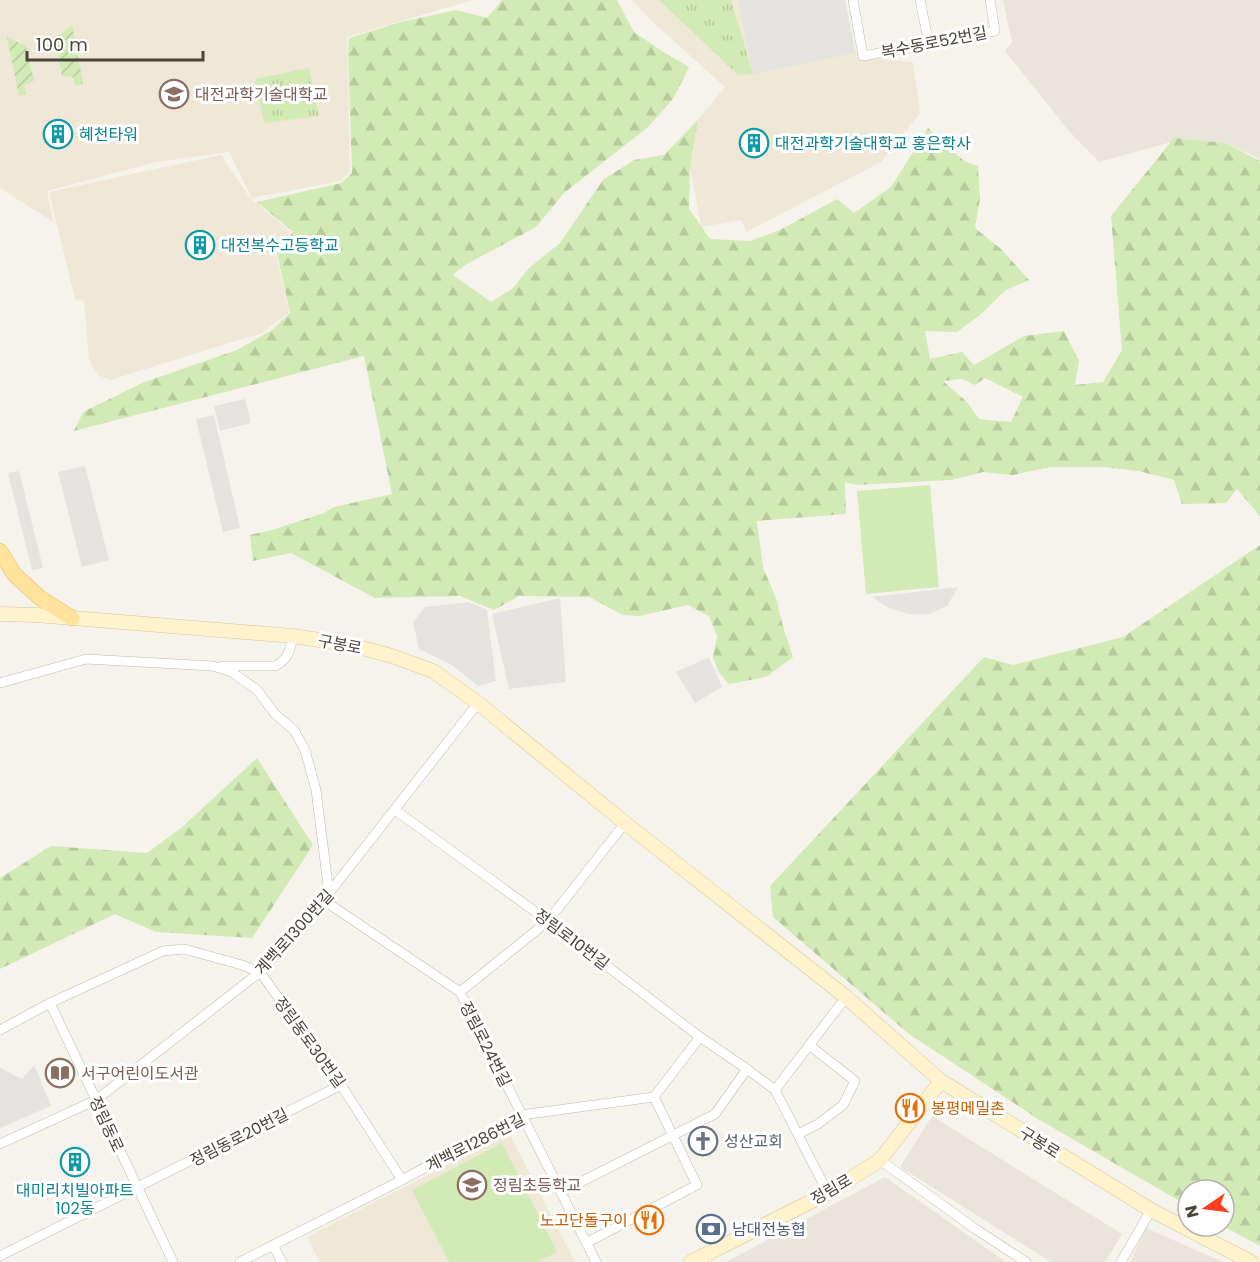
<svg xmlns="http://www.w3.org/2000/svg" width="1260" height="1262" font-family="Poppins,'Noto Sans KR',sans-serif">
<defs>
<pattern id="grass-tufts" width="24" height="20" patternUnits="userSpaceOnUse" patternTransform="scale(1.5)"><rect width="24" height="20" fill="#d2eab5"/><path d="M3 7l-1-3M5 7V3M7 7l1-3M15 17l-1-3M17 17v-4M19 17l1-3" fill="none" stroke="#b6ca9c"/></pattern>
<pattern id="forest-firs" width="22" height="20" patternUnits="userSpaceOnUse" patternTransform="scale(1.5)"><rect width="22" height="20" fill="#d2eab5"/><path d="M5 1l3.5 6h-7zM16 11l3.5 6h-7z" fill="#b6ca9c"/></pattern>
<pattern id="garden-furrows" width="10" height="10" patternUnits="userSpaceOnUse" patternTransform="scale(1.5)"><rect width="10" height="10" fill="#d2eab5"/><path d="M-1 1l2-2M0 10L10 0M9 11l2-2" fill="none" stroke="#b6ca9c"/></pattern>
</defs>
<rect width="100%" height="100%" fill="#f6f3ec"/>
<g fill="#eae5da">
<polygon points="1003,0 1260,0 1260,159 1225,143 1182,139 1099,162 1068,130 1005,51 1012,42"/>
<polygon points="932,1116 1122,1234 1105,1262 1051,1262 900,1167"/>
<polygon points="885,1177 1006,1262 726,1262"/>
<polygon points="1146,1228 1223,1262 1130,1262"/>
</g>
<g fill="#efe8d6">
<polygon points="0,0 473,0 347,37 350,172 341,181 252,198 229,152 156,162 47,191 53,222 0,188"/>
<polygon points="632,0 845,0 857,57 913,62 920,113 881,162 746,232 742,220 701,227 690,167 698,120 725,87 656,25"/>
<polygon points="221,155 250,198 291,232 276,253 289,312 262,333 110,380 98,375 89,360 84,301 75,299 49,192"/>
<polygon points="509,1133 575,1262 320,1262 307,1237"/>
</g>
<g fill="url(#grass-tufts)">
<polygon points="659,0 731,0 753,74 738,75"/>
<polygon points="309,68 319,116 264,123 255,79"/>
</g>
<g fill="url(#forest-firs)" fill-rule="evenodd">
<path d="M502,0h115l17,32 31,21 24,14 -16,32 -25,28 -84,66 -28,34 -71,38 -12,10 38,27 21,-13 17,-21 31,-25 43,-63 31,-20 30,-5 34,-35 -8,47 -1,42 21,30 40,2 30,-11 57,-31 17,14 37,-26 37,-59 36,33 14,5 2,33 -5,29 26,21 28,31 -23,10 -26,25 -23,17 -32,-1 5,28 32,-7 12,13 50,-29 40,-5 15,30 -4,24 28,-3 19,-32 -11,-134 63,-78 51,5 35,18v355l-23,-27 -11,14 -44,1 -8,-24 -35,-9 -37,-4h-51l-38,8 -30,-3 -32,8 -94,5 -12,-3 1,32 -89,7 6,47 13,30 8,32 9,27 -27,20 -37,7 -10,-11 -6,-16 4,-21 -8,-20 -21,-11 -48,11 -17,-1 -34,-18 -70,-1 -25,14 -34,-14 -85,2 -84,-45 -38,8 -3,-26 22,-5 52,-17 10,-6 58,-13 -28,-138 -290,75 9,-19 59,-29 95,-33 35,-20 18,-17 -13,-60 16,-21 -36,-30 84,-19 11,-10 -4,-120 1,-15 52,-16 55,-12 31,8zM985,378l38,19 -12,25 -32,-3 -12,-17 -24,-21 19,-2 13,6z"/>
<polygon points="1260,545 1260,1246 1223,1226 1224,1190 1188,1190 1188,1206 1038,1119 909,1034 773,917 770,886 984,657 1013,665 1123,637"/>
<polygon points="257,758 313,845 252,938 156,932 115,914 0,969 0,878 51,846 147,853 181,828"/>
</g>
<g fill="url(#garden-furrows)">
<polygon points="72,25 83,83 75,86 73,77 62,76 54,39"/>
<polygon points="7,37 26,46 34,81 24,85 26,94 19,96"/>
</g>
<g fill="#d2eab5">
<polygon points="930,485 939,587 866,594 857,491"/>
<polygon points="502,1143 557,1252 537,1262 449,1262 412,1190"/>
</g>
<g fill="#e5e3e0">
<polygon points="738,0 845,0 855,53 753,74"/>
<polygon points="245,399 251,423 220,431 214,406"/>
<polygon points="214,415 240,528 223,532 196,419"/>
<polygon points="85,466 109,560 82,567 58,472"/>
<polygon points="19,471 43,568 32,570 8,473"/>
<polygon points="958,587 947,606 929,614 908,614 889,608 872,597"/>
<polygon points="560,598 566,682 509,689 492,614"/>
<polygon points="469,602 487,610 496,681 478,686 452,665 419,649 413,622 425,607"/>
<polygon points="709,657 722,687 695,703 676,672"/>
<polygon points="34,1065 51,1106 0,1128 0,1068 22,1079"/>
</g>
<g fill="none" stroke-linecap="round" stroke-linejoin="round">
<g stroke="#c2bbae" stroke-width="10">
<g id="street">
<polyline points="853,0 863,56 995,31 990,0"/>
<polyline points="920,0 929,44"/>
<path d="M222,666h53c14,-7 15,-16 18,-30"/>
<polyline points="0,683 86,659 213,666 232,672 257,690 275,714 294,730 305,750 316,790 329,893"/>
<polyline points="395,810 548,921 700,1037 747,1069 775,1090 828,1193"/>
<polyline points="323,900 460,992 596,1262"/>
<polyline points="460,992 548,921 625,823"/>
<polyline points="50,1003 173,1262"/>
<polyline points="0,1030 50,1003 163,951 184,949 242,965 260,972 341,1085 402,1180"/>
<polyline points="775,1090 846,997"/>
<polyline points="798,1134 818,1124 843,1105 855,1081 809,1045"/>
<polyline points="0,1144 96,1100 260,972 329,893 478,703"/>
<polyline points="880,1160 974,1228 1026,1262"/>
<polyline points="561,1192 715,1114 747,1069"/>
<polyline points="586,1243 697,1185 654,1097"/>
<polyline points="273,1245 282,1262"/>
<polyline points="0,1256 341,1085"/>
<polyline points="240,1262 402,1180 521,1115 654,1097 700,1037"/>
<polyline points="1121,1262 1151,1210"/>
</g>
</g>
<g stroke="#d6c79b" stroke-width="15">
<g id="secondary">
<polyline points="0,614 36,615 293,636 351,645 392,656 433,671 478,703 625,823 846,997 941,1081 1151,1210 1251,1262"/>
<polyline points="691,1262 828,1193 880,1160 941,1081"/>
</g>
</g>
<g stroke="#e6c16a" stroke-width="16">
<polyline id="primary" points="0,551 14,574 40,598 72,618"/>
</g>
<use href="#street" stroke="#fff" stroke-width="9"/>
<use href="#secondary" stroke="#fff3cd" stroke-width="14"/>
<use href="#primary" stroke="#ffe39c" stroke-width="15"/>
</g>
<defs>
<g id="university-ring" transform="scale(1.5)"><circle r="9.5" fill="#fff" stroke="#8d6e63" stroke-width="1.5"/><path d="M0-5L7-2L0 1L-7-2ZM-4 1L0 2.5L4 1V4Q0 6-4 4Z" fill="#8d6e63"/></g>
<g id="building-ring" transform="scale(1.5)"><circle r="9.5" fill="#fff" stroke="#0f9aa8" stroke-width="1.5"/><path d="M-4-6H4V6H1V3H-1V6H-4ZM-2.5-4.3h1.7v1.8h-1.7ZM.8-4.3h1.7v1.8H.8ZM-2.5-1h1.7V.8h-1.7ZM.8-1h1.7V.8H.8Z" fill="#0f9aa8"/></g>
<g id="library-ring" transform="scale(1.5)"><circle r="9.5" fill="#fff" stroke="#8d6e63" stroke-width="1.5"/><path d="M-6-4Q-3-5.5-.7-3.5V5Q-3 3-6 4ZM6-4Q3-5.5 .7-3.5V5Q3 3 6 4Z" fill="#8d6e63"/></g>
<g id="restaurant-ring" transform="scale(1.5)"><circle r="9.5" fill="#fff" stroke="#e8710a" stroke-width="1.5"/><path d="M-5-6h1v4h1v-4h1v4h1v-4h1v5L-1.5 .5V6h-2V.5L-5-1ZM5-6V6H3V1.5H1.5Q1.5-4 5-6Z" fill="#e8710a"/></g>
<g id="church-ring" transform="scale(1.5)"><circle r="9.5" fill="#fff" stroke="#6b7280" stroke-width="1.5"/><path d="M-1.2-6h2.4v3.5h3.3v2.4h-3.3V6h-2.4V-.1h-3.3v-2.4h3.3Z" fill="#6b7280"/></g>
<g id="school-ring" transform="scale(1.5)"><circle r="9.5" fill="#fff" stroke="#8d6e63" stroke-width="1.5"/><path d="M0-5L7-2L0 1L-7-2ZM-4 1L0 2.5L4 1V4Q0 6-4 4Z" fill="#8d6e63"/></g>
<g id="bank-ring" transform="scale(1.5)"><circle r="9.5" fill="#fff" stroke="#5c6f8a" stroke-width="1.5"/><path d="M-6-4H6V4H-6ZM0-2.3a2.3 2.3 0 1 0 0 4.6a2.3 2.3 0 1 0 0-4.6Z" fill="#5c6f8a"/></g>
</defs>
<g fill-rule="evenodd">
<use href="#university-ring" x="174" y="94"/>
<use href="#building-ring" x="58" y="134"/>
<use href="#building-ring" x="754" y="143"/>
<use href="#building-ring" x="200" y="245"/>
<use href="#library-ring" x="60" y="1073"/>
<use href="#restaurant-ring" x="910" y="1108"/>
<use href="#church-ring" x="703" y="1141"/>
<use href="#building-ring" x="75" y="1162"/>
<use href="#school-ring" x="472" y="1185"/>
<use href="#restaurant-ring" x="649" y="1220"/>
<use href="#bank-ring" x="711" y="1229"/>
</g>
<g text-anchor="middle" stroke-width="6" stroke-linejoin="round" paint-order="stroke">
<g font-size="16" fill="#4b4439" stroke="#fff">
<text transform="translate(934 42) rotate(-11)" y="6">복수동로52번길</text>
<text transform="translate(340 644) rotate(11)" y="6">구봉로</text>
<text transform="translate(294 932) rotate(-48)" y="6">계백로1300번길</text>
<text transform="translate(572 939) rotate(37)" y="6">정림로10번길</text>
<text transform="translate(310 1042) rotate(54)" y="6">정림동로30번길</text>
<text transform="translate(486 1044) rotate(63)" y="6">정림로24번길</text>
<text transform="translate(107 1124) rotate(65)" y="6">정림동로</text>
<text transform="translate(239 1137) rotate(-27)" y="6">정림동로20번길</text>
<text transform="translate(475 1142) rotate(-27)" y="6">계백로1286번길</text>
<text transform="translate(1040 1142) rotate(32)" y="6">구봉로</text>
<text transform="translate(831 1189) rotate(-30)" y="6">정림로</text>
</g>
<g font-size="16" fill="#785e54" stroke="#fff" text-anchor="start">
<text x="195" y="100">대전과학기술대학교</text>
<text x="81" y="1079">서구어린이도서관</text>
<text x="493" y="1191">정림초등학교</text>
</g>
<g font-size="16" fill="#0d838f" stroke="#fff" text-anchor="start">
<text x="79" y="140">혜천타워</text>
<text x="775" y="149">대전과학기술대학교 홍은학사</text>
<text x="221" y="251">대전복수고등학교</text>
<text x="75" y="1196" text-anchor="middle">대미리치빌아파트<tspan x="75" dy="18">102동</tspan></text>
</g>
<g font-size="16" fill="#c56008" stroke="#fff" text-anchor="start">
<text x="931" y="1114">봉평메밀촌</text>
<text x="628" y="1226" text-anchor="end">노고단돌구이</text>
</g>
<g font-size="16" fill="#5b616d" stroke="#fff" text-anchor="start">
<text x="724" y="1147">성산교회</text>
</g>
<g font-size="16" fill="#4e5e75" stroke="#fff" text-anchor="start">
<text x="732" y="1235">남대전농협</text>
</g>
</g>
<g transform="translate(1206 1208) rotate(256)"><circle r="28" fill="#ffffff" stroke="#b7b4b0" stroke-width="1.5"/>
<path d="M0-4.5L10 22L0 15L-10 22Z" fill="#fc3f1d"/>
<text y="-9" font-size="16" font-weight="bold" text-anchor="middle" fill="#4b4439">N</text>
</g>
<path d="M27 51v9h176v-9" fill="none" stroke="#4b4439" stroke-width="3"/>
<text x="36" y="51" font-size="18" fill="#4b4439" stroke="#ffffff" stroke-width="4.5" paint-order="stroke">100 m</text>
</svg>
